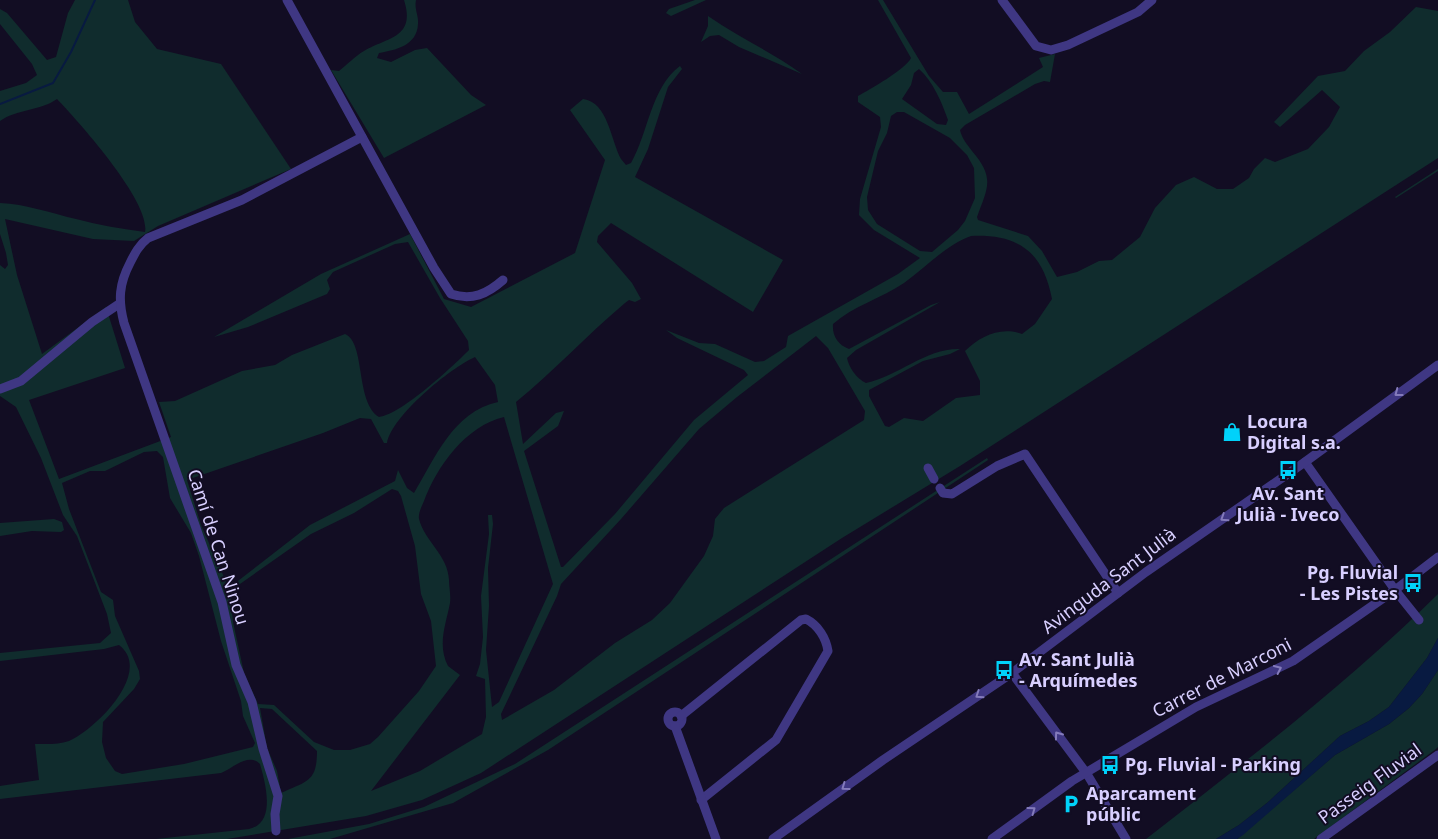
<svg xmlns="http://www.w3.org/2000/svg" width="1438" height="839" font-family="'Noto Sans',sans-serif">
<rect width="100%" height="100%" fill="#120d23"/>
<g fill="#102c2d" fill-rule="evenodd">
<path d="M75,0h53l7,22 22,27 64,15 70,105 -133,57 -24,15 -41,-2 -88,-20 12,56 25,79 64,-47 19,61 -96,32 30,79 112,-42 -12,-35 16,-1 67,-30 33,-6 17,-10 53,-21c21,9 10,68 34,83 23,-3 73,-50 90,-67l-1,-9 -28,-43 -32,-56 -13,2 -62,28 -6,8 3,9 -3,5 -79,33 -34,10 107,-63 89,-40 34,65 27,8 104,-54 30,-93 -35,-50 13,-11c25,3 28,42 38,60l5,6 5,-2c17,-29 20,-76 49,-97l2,3 -14,18 -20,62 -13,28 148,83 -30,52 -142,-89 -13,13 -1,6 35,41 9,16 -6,3 -6,-2 -4,3c-38,32 -71,68 -109,99l7,42 33,-31 8,-2 -6,15 -34,25 37,116h2l52,-53 79,-94 54,-45 -4,-5 -67,-32 -11,-8 33,13 16,1 40,18 9,-1 22,-14 2,-11 110,-62 22,-16 -46,-28 -15,-15 1,-16 21,-72 -1,-10 -22,-15v-6c11,-6 48,-27 53,-38l-33,-58h5l46,76 14,16h14l12,22 74,-47 -4,-9 16,-4 -5,28 -6,-1 -9,3 -70,41 -5,5c2,9 7,14 12,21 23,27 16,36 5,66l1,3 50,16 14,15 15,26 20,-5 22,-11 13,-1 28,-23 15,-29 21,-23 18,-8 23,12h16l16,-11 5,-9 11,-11 10,4 33,-13 21,-22 11,-20 -18,-17 -42,37 -6,-5 44,-46 27,-5 19,-20 26,-19 26,-25 22,4v147l-478,308 -118,72 -361,235 -59,27 -56,16 -139,23h-71l93,-10c28,-6 16,-47 11,-65 -12,-12 -28,5 -39,9l-221,26v-13l39,-6 -4,-36c11,0 23,1 34,-3 26,-11 85,-69 50,-96l-15,4 -104,12v-8l100,-10 11,-10 -4,-19 -30,-78 -14,-21 -22,-57 -25,-51 -16,-11v-131l5,4 3,-4 -2,-12 -6,-19v-31c26,1 50,10 76,16 23,6 46,10 69,13 6,-30 -67,-111 -88,-133 -17,12 -40,10 -57,22v-30l26,-8 11,-8 -5,-11 -32,-40v-15l7,4 40,47 9,-3 12,-44zM919,69c14,12 23,34 29,51l-2,5 -9,-1 -35,-25 9,-14 3,-12zM897,112h7l46,26 17,17 7,13 1,30 -10,23 -7,9 -26,22 -12,-1 -43,-27 -9,-14 -1,-13 11,-46 9,-18 4,-17zM971,236c48,-2 72,16 81,63l-17,25 -13,10c-21,-8 -42,2 -57,17l15,30v14l-24,3 -33,23 -19,-3 -15,9 -4,-1 -16,-30v-6l54,-29 27,-7 10,-5c-34,-1 -61,27 -94,34 -9,-4 -17,-15 -19,-25l9,-8 84,-48 -9,3 -82,44c-11,-4 -17,-13 -16,-25 20,-18 49,-26 71,-41 22,-16 42,-38 67,-47zM816,336l12,12 37,63 -1,9 -140,88 -9,11 -2,17 -9,20 -34,47 -18,17 -37,23 -61,47 -52,30 -1,-6 56,-118 4,-12 60,-65 78,-90 38,-32zM475,357l20,28 3,17c-45,10 -63,56 -84,91l-7,-5 -9,-18 -3,11 -85,44 -76,59h-7l-26,-59 -14,-45 136,-47 37,-15 11,1 13,24h3c5,-27 63,-75 88,-86zM504,417l49,167 -54,118 -7,5 -6,-57 3,-44 -1,-38 5,-44 -1,-9h-4l1,19 -8,62 2,41 -3,27 -4,12 9,3 1,38 -4,17 -62,37 -49,20 89,-116 -12,-9c-11,-21 -2,-42 2,-63 1,-8 -1,-16 -1,-23 -1,-25 -24,-38 -30,-61 -1,-6 3,-13 5,-18 13,-35 42,-75 80,-84zM157,451l6,6 7,41 21,35 8,23 22,85 20,60 2,15 12,27 -2,4 -69,17 -62,10 -7,-3 -9,-13 -4,-16 1,-20 31,-33 6,-10 -1,-8 -24,-55 -2,-16 -12,-8 -32,-83 -7,-26 28,-12h15l39,-19zM392,489l6,2 3,5 14,50 6,48 10,27 5,45 -17,25 -41,46 -8,7 -20,6h-16l-20,-8 -40,-37 -16,-1 -14,-31 -11,-51 -3,-31 81,-57 43,-21zM260,708l12,1 45,42c0,31 -10,30 -36,42l-4,-22 -10,-23z"/>
<path d="M404,0h12c-2,9 3,16 2,24 -1,22 -23,26 -39,29l-2,5 14,4 24,-12 12,-2 44,47 15,10 -102,53 -53,-88 8,1c8,-6 16,-15 25,-20 24,-14 52,-13 40,-51z"/>
<polygon points="695,0 706,0 671,16 666,13 669,9"/>
<path d="M708,16c30,21 64,36 94,58l-63,-27 -20,-12 -9,1 -9,6 7,-16z"/>
<polygon points="1438,169 1438,171 1396,198 1395,197"/>
<polygon points="987,458 988,460 548,750 453,803 330,839 288,839 369,824 424,807 515,764"/>
<polygon points="54,519 62,522 64,530 61,532 32,531 0,536 0,523"/>
<path d="M1438,594v44l-11,20 -38,49 -20,14 -29,15 -73,67 -28,22 -23,14h-70c100,-78 202,-156 292,-245z"/>
<polygon points="1438,670 1438,747 1436,749 1314,839 1237,839 1335,755 1389,724 1409,708 1422,694"/>
</g>
<polygon fill="#081a41" points="1438,638 1438,670 1422,694 1409,708 1389,724 1335,755 1243,835 1237,839 1216,839 1239,825 1267,803 1340,736 1369,721 1389,707 1427,658"/>
<g fill="none" stroke-linecap="round" stroke-linejoin="round">
<polyline stroke="#081a41" stroke-width="2" points="0,104 53,83 71,52 95,0"/>
<g stroke="#3f3783" stroke-width="9">
<path d="M287,0l147,268 17,26c21,7 36,0 52,-14"/>
<polyline points="1002,0 1036,46 1051,50 1068,45 1138,12 1152,0"/>
<polyline points="0,389 21,381 92,322 119,304"/>
<polyline points="1305,462 1395,590 1419,620"/>
<polyline points="928,468 934,479"/>
<polyline points="940,488 943,493 952,494 997,466 1025,454 1118,593"/>
<polyline points="1012,673 1087,774 1126,839"/>
<circle cx="675" cy="719" r="7"/>
<path d="M681,716l120,-96 5,-1c12,6 20,19 22,32l-52,89 -75,60"/>
<polyline points="675,726 716,839"/>
<path d="M276,831l-1,-17 3,-18 -15,-47 -11,-47 -16,-37 -14,-63 -98,-279c-6,-23 -5,-39 6,-60 5,-10 9,-18 18,-25l94,-38 120,-63"/>
<polyline points="773,839 883,760 1012,673 1146,572 1305,462 1438,365"/>
<polyline points="992,839 1072,781 1196,707 1293,661 1395,590 1438,557"/>
<polyline points="1321,839 1438,755"/>
</g>
</g>
<defs><path id="oneway-chevron" d="M-2-3.5L2.5 0L-2 3.5" fill="none" stroke-width="1.6" stroke-linecap="round" stroke-linejoin="round" transform="scale(1.25)"/></defs>
<g stroke="#847bbb">
<use href="#oneway-chevron" transform="translate(1398 393) rotate(143)"/>
<use href="#oneway-chevron" transform="translate(1224 518) rotate(147)"/>
<use href="#oneway-chevron" transform="translate(1278 669) rotate(-25)"/>
<use href="#oneway-chevron" transform="translate(979 695) rotate(146)"/>
<use href="#oneway-chevron" transform="translate(1058 735) rotate(-126)"/>
<use href="#oneway-chevron" transform="translate(845 787) rotate(144)"/>
<use href="#oneway-chevron" transform="translate(1032 810) rotate(-36)"/>
</g>
<defs>
<g id="shop-bare" transform="scale(1.5)"><path d="M-5-2.5h2.3a2.7 3.5 0 0 1 5.4 0H5L5.5 6h-11ZM-1.5-2.5h3a1.5 2.3 0 0 0-3 0Z" fill="#00d2fa" stroke="#120d23" stroke-width="2.5" paint-order="stroke"/></g>
<g id="bus-bare" transform="scale(1.5)"><path d="M-5-6H5V4H4V6H2V4H-2V6H-4V4H-5ZM-3.5-4V0h7V-4ZM-3.5 1.2v1.5H-2V1.2ZM2 1.2v1.5H3.5V1.2Z" fill="#00d2fa" stroke="#120d23" stroke-width="2.5" paint-order="stroke"/></g>
<g id="parking-bare" transform="scale(1.5)"><path d="M-3.5-5.5H1a3.5 3.5 0 0 1 0 7H-1V5.5H-3.5ZM-1-3.4V-.6H.8a1.4 1.4 0 0 0 0-2.8Z" fill="#00d2fa" stroke="#120d23" stroke-width="2.5" paint-order="stroke"/></g>
</defs>
<g fill-rule="evenodd">
<use href="#shop-bare" x="1232" y="432"/>
<use href="#bus-bare" x="1288" y="470"/>
<use href="#bus-bare" x="1413" y="583"/>
<use href="#bus-bare" x="1004" y="670"/>
<use href="#bus-bare" x="1110" y="765"/>
<use href="#parking-bare" x="1071" y="804"/>
</g>
<g text-anchor="middle" stroke-width="4" stroke-linejoin="round" paint-order="stroke">
<g font-size="18" font-weight="bold" fill="#d8cfff" stroke="#120d23" text-anchor="start">
<text x="1247" y="428">Locura<tspan x="1247" dy="21">Digital s.a.</tspan></text>
<text x="1288" y="500" text-anchor="middle">Av. Sant<tspan x="1288" dy="21">Julià - Iveco</tspan></text>
<text x="1398" y="579" text-anchor="end">Pg. Fluvial<tspan x="1398" dy="21">- Les Pistes</tspan></text>
<text x="1019" y="666">Av. Sant Julià<tspan x="1019" dy="21">- Arquímedes</tspan></text>
<text x="1125" y="771">Pg. Fluvial - Parking</text>
<text x="1086" y="800">Aparcament<tspan x="1086" dy="21">públic</tspan></text>
</g>
<g font-size="18" fill="#d8cfff" stroke="#120d23">
<text transform="translate(218 547) rotate(72)" y="6">Camí de Can Ninou</text>
<text transform="translate(1109 581) rotate(-37)" y="6">Avinguda Sant Julià</text>
<text transform="translate(1222 678) rotate(-27)" y="6">Carrer de Marconi</text>
<text transform="translate(1370 784) rotate(-36)" y="6">Passeig Fluvial</text>
</g>
</g>
</svg>
